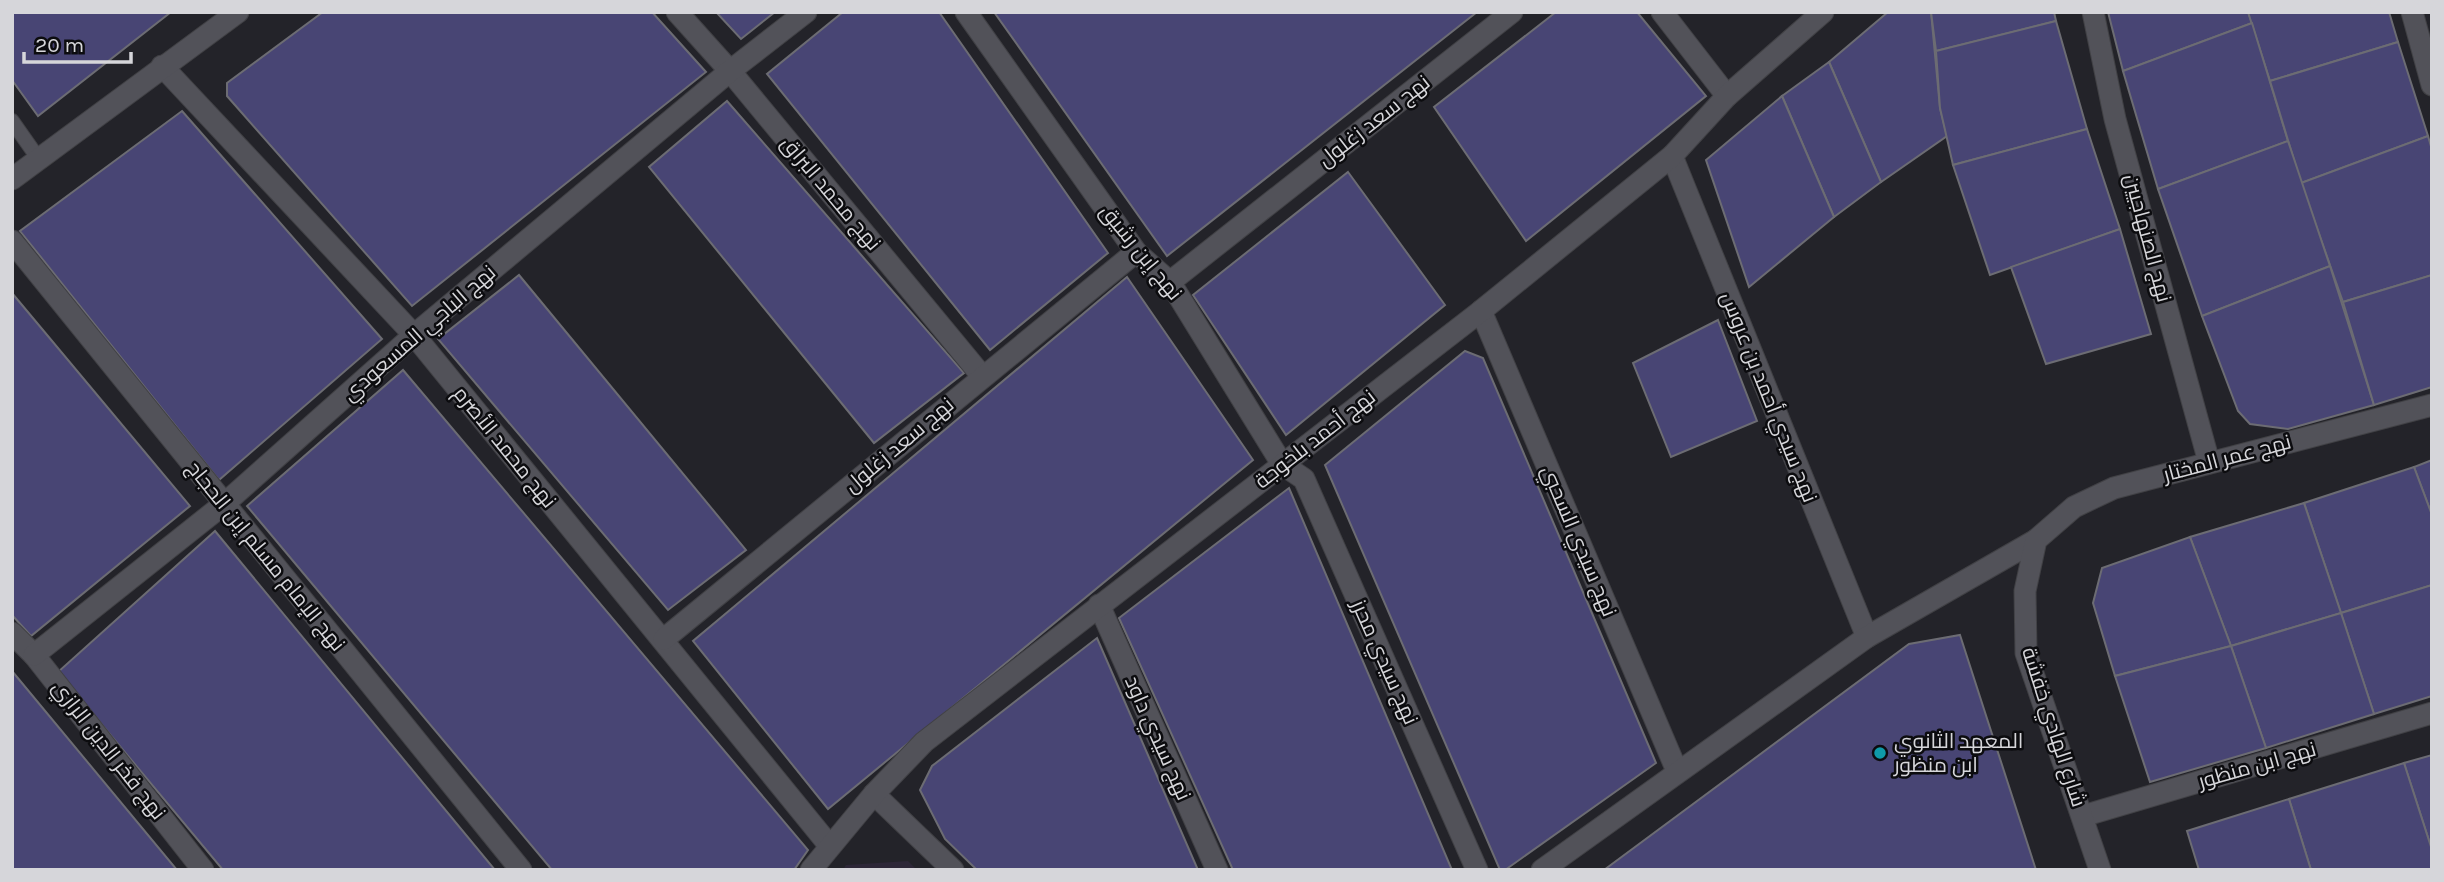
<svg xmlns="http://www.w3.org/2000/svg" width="2444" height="882" font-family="Karla,Cairo,sans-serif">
<rect width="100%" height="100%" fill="#232329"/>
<polygon fill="#2d2737" points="908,861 917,870 843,870 846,865"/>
<g fill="#484574" stroke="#6c6c73" stroke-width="2">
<polygon points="12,12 171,12 38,116 12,80"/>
<polygon points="323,12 652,12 706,72 412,306 227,96 227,83"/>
<polygon points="716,12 775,12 741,39"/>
<polygon points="843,12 939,12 1108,253 990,350 767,74"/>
<polygon points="994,12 1477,12 1167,256"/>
<polygon points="1556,12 1637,12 1706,96 1526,241 1434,107"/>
<polygon points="1888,12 1931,12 1940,108 1947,136 1881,182 1829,62"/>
<polygon points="1931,12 2054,12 2056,21 1936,51"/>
<polygon points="2108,12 2248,12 2252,23 2123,71"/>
<polygon points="2248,12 2389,12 2398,42 2270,81"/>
<polygon points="2056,21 2087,129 1953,165 1940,108 1936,51"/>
<polygon points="2252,23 2288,141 2158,189 2123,71"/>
<polygon points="2398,42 2428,136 2301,183 2270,81"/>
<polygon points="1829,62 1881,182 1834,217 1782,96"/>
<polygon points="1782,96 1834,217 1749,287 1706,160"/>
<polygon points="727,101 964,373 874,443 649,167"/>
<polygon points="182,111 382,339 219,480 20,231"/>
<polygon points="2087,129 2120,229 1990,275 1953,165"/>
<polygon points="2428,136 2432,150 2432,275 2343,302 2301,183"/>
<polygon points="2288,141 2330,266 2202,316 2158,189"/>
<polygon points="1348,172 1445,305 1286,435 1193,295"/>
<polygon points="2120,229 2151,334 2046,364 2011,267"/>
<polygon points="2330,266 2374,405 2288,429 2250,424 2238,411 2202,316"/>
<polygon points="519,275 746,550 668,610 438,339"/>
<polygon points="2432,275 2432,387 2374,405 2343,302"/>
<polygon points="1127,277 1253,460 828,809 693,641"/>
<polygon points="12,293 190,506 31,636 12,615"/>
<polygon points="1718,320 1757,421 1671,457 1633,363"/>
<polygon points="1465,351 1483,358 1656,763 1505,870 1500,870 1325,465"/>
<polygon points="403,370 808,850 794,870 552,870 247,506"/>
<polygon points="2432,460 2432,515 2414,467"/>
<polygon points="2414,467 2432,515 2432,585 2341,613 2304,503"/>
<polygon points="1289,488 1452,870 1233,870 1119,618"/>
<polygon points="2304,503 2341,613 2231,646 2190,537"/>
<polygon points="215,531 495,870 223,870 58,672"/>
<polygon points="2190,537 2231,646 2115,676 2093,603 2102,568"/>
<polygon points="2432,585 2432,696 2374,714 2341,613"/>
<polygon points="2341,613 2374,714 2266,748 2231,646"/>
<polygon points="1960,635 2036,870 1604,870 1909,644"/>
<polygon points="1097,638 1198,870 977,870 945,839 920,790 932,766"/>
<polygon points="2231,646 2266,748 2150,782 2115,676"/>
<polygon points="12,671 177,870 12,870"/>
<polygon points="2432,755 2432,850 2404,763"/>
<polygon points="2404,763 2432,850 2432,870 2311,870 2289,799"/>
<polygon points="2289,799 2311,870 2199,870 2187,831"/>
</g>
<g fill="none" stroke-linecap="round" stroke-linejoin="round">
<g stroke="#414145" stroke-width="16">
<polyline id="service" points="12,121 38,158"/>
</g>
<g stroke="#414145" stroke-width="23">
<g id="minor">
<polyline points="677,12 730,71 982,376"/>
<polyline points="966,12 1136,252 1170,282 1282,464 1304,479 1477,870"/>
<polyline points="1662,12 1727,96"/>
<polyline points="2093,12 2115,119 2209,462"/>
<polyline points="2412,12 2432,85"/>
<polyline points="162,66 414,335 829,845"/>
<polyline points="1672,156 1867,637"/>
<polyline points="12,179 238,12"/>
<polyline points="12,241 521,870"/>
<polyline points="1170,282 1512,12"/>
<polyline points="1481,311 1677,771"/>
<polyline points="1099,605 1217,870"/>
<polyline points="12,633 34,655 203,870"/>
<polyline points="664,639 1136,252"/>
<polyline points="34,655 224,504 414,335 730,71 806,12"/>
<polyline points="874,794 953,870"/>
<polyline points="2083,816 2432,713"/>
<polyline points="811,870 874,794 924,742 1481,311 1672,156 1727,96 1823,12"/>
<polyline points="1542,870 1867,637 2036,540"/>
</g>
</g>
<g stroke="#414145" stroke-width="23">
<polyline id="tertiary" points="2100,870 2026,653 2025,591 2036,540 2074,507 2114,488 2432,405"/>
</g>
<use href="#service" stroke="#525259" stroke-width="14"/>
<use href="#minor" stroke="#525259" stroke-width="21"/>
<use href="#tertiary" stroke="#525259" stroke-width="21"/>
</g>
<circle fill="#0f9aa8" stroke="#0c0c0f" stroke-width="2.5" cx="1880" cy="753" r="7"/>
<g text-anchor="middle" stroke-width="5" stroke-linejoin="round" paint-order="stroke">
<g font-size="21" fill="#d6d6da" stroke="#0c0c0f">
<text transform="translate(1374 121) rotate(-38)" y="7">نهج سعد زغلول</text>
<text transform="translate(831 193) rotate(50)" y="7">نهج محمد البراق</text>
<text transform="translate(2148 238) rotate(75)" y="7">نهج الصنهاجيين</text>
<text transform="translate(1141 252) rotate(51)" y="7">نهج إبن رشيق</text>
<text transform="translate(419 333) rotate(-41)" y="7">نهج الباجي المسعودي</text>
<text transform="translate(1769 397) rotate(68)" y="7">نهج سيدي أحمد بن عروس</text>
<text transform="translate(1315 439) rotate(-38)" y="7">نهج أحمد بلخوجة</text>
<text transform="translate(899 445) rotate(-40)" y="7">نهج سعد زغلول</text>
<text transform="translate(505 447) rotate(51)" y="7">نهج محمد الأصرم</text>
<text transform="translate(2227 458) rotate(-15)" y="7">نهج عمر المختار</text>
<text transform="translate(1579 541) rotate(67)" y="7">نهج سيدي السحبي</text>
<text transform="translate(266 556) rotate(51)" y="7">نهج اﻹمام مسلم إبن الحجاج</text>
<text transform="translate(1385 662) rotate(66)" y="7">نهج سيدي محرز</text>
<text transform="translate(2054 727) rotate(72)" y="7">شارع الهادي خفشة</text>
<text transform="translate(1158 738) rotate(66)" y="7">نهج سيدي داود</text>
<text transform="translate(109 750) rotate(52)" y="7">نهج فخر الدين الرازي</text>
<text transform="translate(2257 765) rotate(-16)" y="7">نهج ابن منظور</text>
</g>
<g font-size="21" fill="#d6d6da" stroke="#0c0c0f" text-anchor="start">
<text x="1894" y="748">المعهد الثانوي<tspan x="1894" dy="24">ابن منظور</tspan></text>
</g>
</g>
<rect width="2444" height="882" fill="none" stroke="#d6d6da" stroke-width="28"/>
<path d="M24 52v10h107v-10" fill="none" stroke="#d6d6da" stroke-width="3.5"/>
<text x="35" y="52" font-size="21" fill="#d6d6da" stroke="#0c0c0f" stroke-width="5" paint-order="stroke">20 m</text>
</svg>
